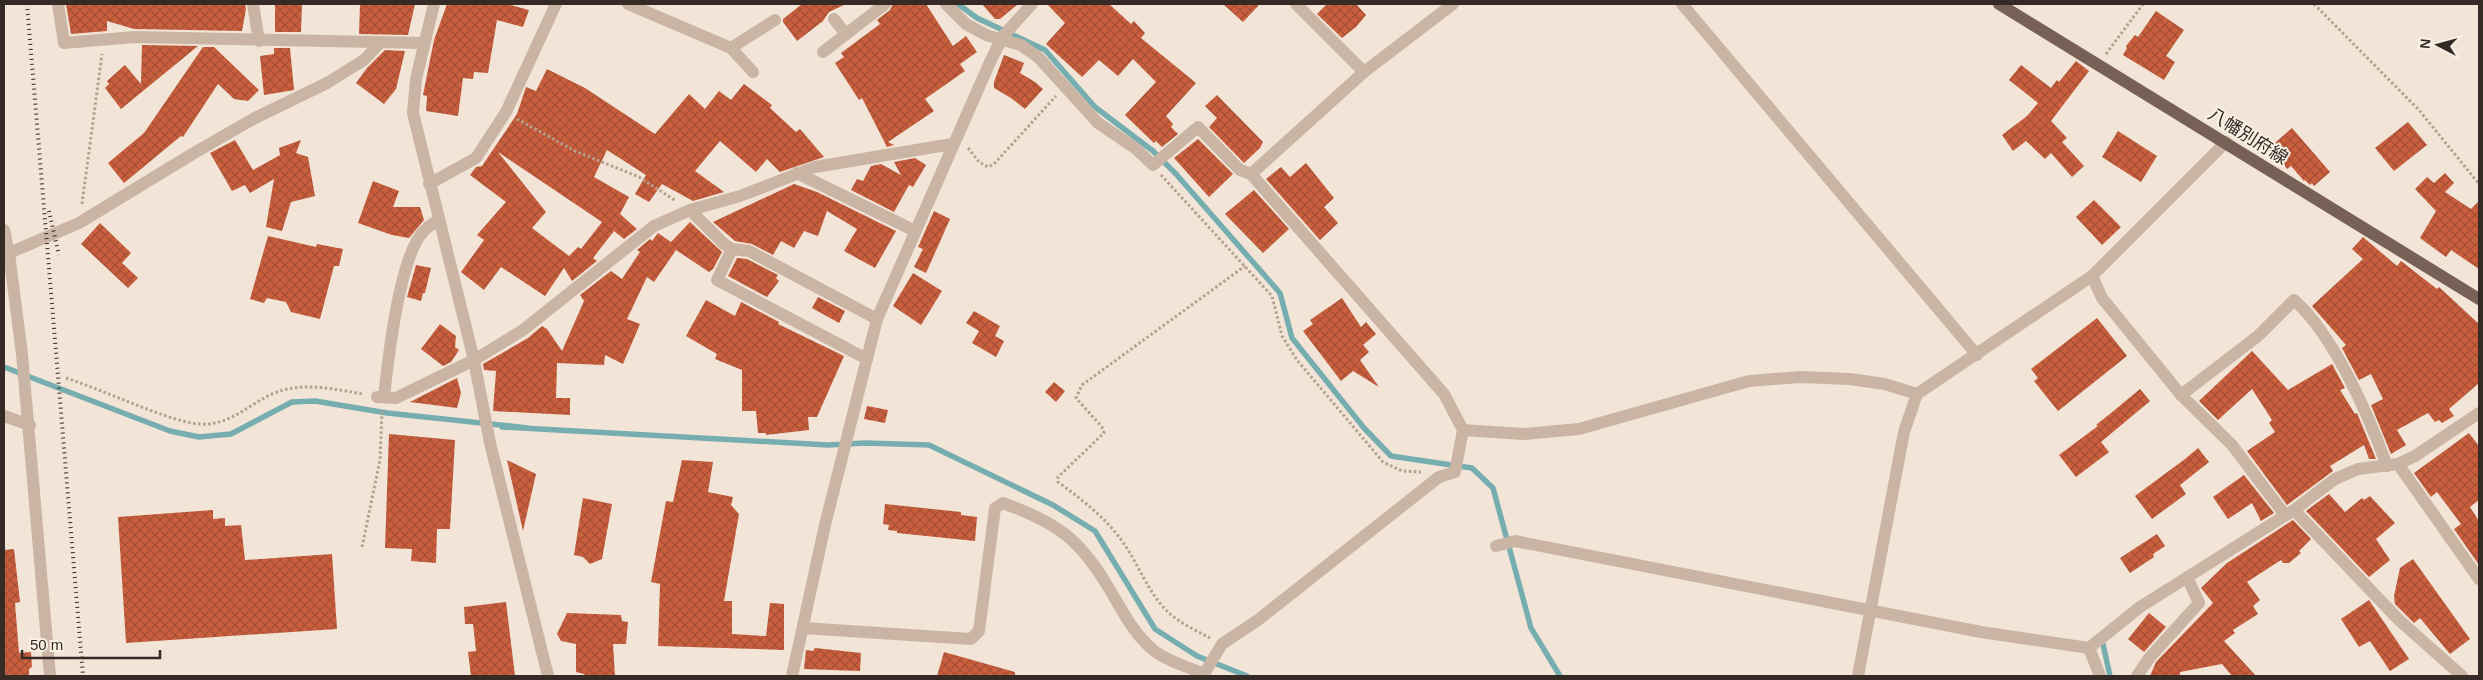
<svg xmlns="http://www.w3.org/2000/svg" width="2483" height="680" font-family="Arial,'Noto Sans JP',sans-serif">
<defs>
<pattern id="building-cross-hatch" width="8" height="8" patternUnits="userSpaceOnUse" patternTransform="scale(1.25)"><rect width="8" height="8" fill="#ca5f3e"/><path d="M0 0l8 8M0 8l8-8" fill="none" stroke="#a54f34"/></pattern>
</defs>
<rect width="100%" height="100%" fill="#f2e5d8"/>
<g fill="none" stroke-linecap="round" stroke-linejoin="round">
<g stroke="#76adaf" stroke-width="5.5">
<polyline points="958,4 977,18 1045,50 1095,107 1153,151 1176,174 1280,293 1292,338 1364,428 1391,456 1472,468 1493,488 1531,628 1560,676"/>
<polyline points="4,367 170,431 199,437 231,434 292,402 315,401 387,413 528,428 502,427 828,445 865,443 929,445 1053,505 1095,531 1155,629 1197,656 1247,676"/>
<polyline points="2103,644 2110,676"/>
</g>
</g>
<g fill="url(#building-cross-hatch)" fill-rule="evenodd">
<polygon points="66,4 245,4 246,9 242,31 134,29 107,21 107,31 71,34"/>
<polygon points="275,4 302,4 301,32 275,32"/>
<polygon points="360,4 415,4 408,35 359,34"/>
<polygon points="447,4 507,4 529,10 523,27 497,20 488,73 474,72 473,79 463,78 458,116 426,111 427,96 423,95 434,40"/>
<polygon points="802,4 846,4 829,12 823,21 797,41 783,22 783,19"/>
<polygon points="893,4 926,4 953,46 966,36 977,52 960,64 965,71 925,99 934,111 888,142 894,145 887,147 862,98 859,100 835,63 844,57 841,53 880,24 877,20 890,10"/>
<polygon points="982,4 1018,4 1000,19 995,19"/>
<polygon points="1047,4 1109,4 1131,24 1134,21 1145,33 1141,38 1196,83 1166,116 1173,124 1171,127 1178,134 1162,147 1156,141 1154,143 1125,115 1156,82 1133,59 1118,76 1099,60 1082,77 1046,44 1065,23"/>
<polygon points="1223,4 1260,4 1243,22"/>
<polygon points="1327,4 1356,4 1366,15 1356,27 1342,38 1317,14"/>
<polygon points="2156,11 2184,30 2166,56 2175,62 2164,80 2123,55 2127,48 2126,46 2135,35 2138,37"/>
<polygon points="142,45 198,46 121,109 105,88 109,84 107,81 125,65 141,84"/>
<polygon points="203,47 214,47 259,90 248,101 234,99 218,84 183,137 181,136 124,183 108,163 144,133"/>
<polygon points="274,48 290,48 294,90 264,95 260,56 274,54"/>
<polygon points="385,50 405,51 396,89 384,104 356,83 367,68"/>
<polygon points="1004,55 1024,63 1020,73 1035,82 1043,89 1025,109 1011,98 994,88 994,82"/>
<polygon points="2076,61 2089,71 2051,121 2067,138 2062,142 2084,166 2072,177 2051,153 2045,159 2026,141 2013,151 2002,135 2027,116 2038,103 2009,80 2021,65 2051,88 2057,80 2059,82"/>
<path d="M547,69l38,19 70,46 34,-40 16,15 14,-18 12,9 13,-16 28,21 -2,3 26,24 4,-3 24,28 -44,15 -13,-13 -11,13 -36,-31 -25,30 29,21 -31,9 -31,-17 -13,18 -14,-8 11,-19 -39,-25 -13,27 35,20 -9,17 17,15 -13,10 -10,-8 -21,27 4,3 -25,20 -8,-13 -19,28 -44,-29 -17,23 -23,-18 23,-32 -7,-5 29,-33 -36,-27 6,-8 6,-1 35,-52 9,-27 10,4zM498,152l104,70 -21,27 -3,-2 -9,9 -37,-28 14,-16z"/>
<polygon points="1217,95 1263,142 1260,148 1244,163 1209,127 1217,118 1205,106"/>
<polygon points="2408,122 2427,145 2394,171 2375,148"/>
<polygon points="2292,128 2330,172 2314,186 2312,183 2310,185 2305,180 2304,181 2291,166 2287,169 2283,163 2281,165 2268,149"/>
<polygon points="2118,131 2157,156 2141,182 2102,157"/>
<polygon points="1198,139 1233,174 1209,197 1174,158"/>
<polygon points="235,140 253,170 280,155 279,148 301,140 296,153 308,157 315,196 291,202 282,231 266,227 274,179 250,193 245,185 232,191 210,153"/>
<polygon points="915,158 926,165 913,187 909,185 894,212 851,190 857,179 863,181 871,166 881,164 901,175 894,162"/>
<polygon points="1306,163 1334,198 1324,207 1338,223 1320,240 1266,179 1281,167 1290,177"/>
<polygon points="2445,173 2454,183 2445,192 2471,209 2479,201 2479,269 2451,250 2446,257 2420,238 2436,211 2415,189 2427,177 2434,183"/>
<polygon points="373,181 399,191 393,207 420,207 424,220 409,238 392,235 358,223"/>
<polygon points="794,184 817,192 896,231 875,268 844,251 857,229 827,211 818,236 804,231 794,248 781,241 773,255 752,244 735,241 713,222"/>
<polygon points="1254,190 1289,229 1263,253 1225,214"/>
<polygon points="2094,200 2121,227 2102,245 2076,217"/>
<polygon points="934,211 950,219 926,273 914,267 923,249 918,247"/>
<polygon points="690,222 722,252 713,269 709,272 676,250 654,282 647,277 627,319 640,324 623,364 605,355 604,365 557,363 556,398 570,398 570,415 493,411 496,371 484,370 483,364 528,338 542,326 547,329 562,351 584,301 580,295 611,271 622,279 640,252 637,250 650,239 652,241 658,233 671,242"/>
<polygon points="100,223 131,253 122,263 138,278 128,288 81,244"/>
<polygon points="268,236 316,247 317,244 343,249 339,266 334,266 320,319 291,312 286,302 267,298 264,303 250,299"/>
<polygon points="2363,237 2397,266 2401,261 2437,289 2439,287 2479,324 2479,383 2449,409 2454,416 2442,423 2439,420 2435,422 2428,413 2397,430 2406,445 2391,454 2371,405 2383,399 2371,374 2359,380 2342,348 2346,345 2312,306 2363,259 2352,249"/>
<polygon points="737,258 747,259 778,275 776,278 779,281 767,297 728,276"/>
<polygon points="416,265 431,268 425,293 423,293 421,301 407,297"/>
<polygon points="913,273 942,291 921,325 893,306"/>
<polygon points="818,297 845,311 839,323 812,308"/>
<polygon points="1342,298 1361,327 1366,322 1376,334 1363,345 1369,352 1360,360 1379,387 1353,371 1341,381 1303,331 1313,324 1310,320"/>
<polygon points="706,300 735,316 741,302 779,322 778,324 844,356 817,417 808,417 809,430 766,435 766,433 758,433 756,411 742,411 742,370 715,359 717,354 686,336"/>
<polygon points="974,311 1000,326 995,336 1004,341 996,357 972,343 979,331 966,323"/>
<polygon points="2097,318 2127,356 2058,411 2034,381 2038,378 2031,369"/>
<polygon points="440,324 456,336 455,347 459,350 451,362 443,366 421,349"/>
<polygon points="2252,351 2288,390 2332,364 2345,388 2340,390 2355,414 2357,413 2376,459 2369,459 2364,445 2330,466 2333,471 2287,505 2247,451 2275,432 2269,423 2272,420 2252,389 2218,420 2199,401"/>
<polygon points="457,378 461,393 457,408 410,402"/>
<polygon points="1054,382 1065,391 1056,402 1045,392"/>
<polygon points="2140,389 2150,401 2101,442 2109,452 2076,477 2059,455 2098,426 2096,425 2111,413"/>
<polygon points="867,406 888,410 885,423 864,419"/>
<polygon points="2469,433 2479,446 2479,500 2470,507 2479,521 2479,565 2454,529 2461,524 2437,492 2431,497 2414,473"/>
<polygon points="389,434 455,440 450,529 437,529 436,563 411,561 412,549 385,548"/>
<polygon points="2198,448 2209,462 2180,485 2186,494 2152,519 2135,496 2185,459"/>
<polygon points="507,460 536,474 523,531"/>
<polygon points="682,460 713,462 708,492 733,497 731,505 739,514 724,601 732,601 732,634 766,636 770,603 784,604 784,650 658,646 660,584 651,582 666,501 673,502"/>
<polygon points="2244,475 2274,513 2261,521 2252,503 2228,519 2213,497"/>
<polygon points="2329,494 2345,512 2362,498 2364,500 2370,496 2395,523 2376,539 2390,560 2369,577 2306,511"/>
<polygon points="583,498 612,504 602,559 590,564 583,557 574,555"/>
<polygon points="885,504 961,512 961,515 977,517 975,541 897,533 897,531 888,530 889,525 883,524"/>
<polygon points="213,510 213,519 225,518 225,526 241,525 245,560 332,554 337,629 126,643 118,517"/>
<polygon points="2293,520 2311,539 2299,551 2301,553 2289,563 2283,563 2281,560 2247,582 2260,600 2253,606 2258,614 2233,630 2235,633 2224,641 2256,676 2232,676 2222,664 2180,672 2180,676 2150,676 2156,662 2213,603 2201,588 2227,563"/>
<polygon points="2157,534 2165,546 2153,554 2154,557 2130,573 2120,558"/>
<polygon points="14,549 20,602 15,603 19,653 31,652 32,667 29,669 29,676 4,676 4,550"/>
<polygon points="2413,559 2470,639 2450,654 2420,618 2414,623 2395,604 2394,596 2400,568"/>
<polygon points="2369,600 2409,659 2390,671 2370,641 2359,647 2341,619"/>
<polygon points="506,602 515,676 471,676 468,652 476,651 473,624 465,624 464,607"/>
<polygon points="567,613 621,615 622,621 628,622 626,644 613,644 615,676 585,676 584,674 576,672 576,644 561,641 557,634"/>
<polygon points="2149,613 2166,627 2144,652 2128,639"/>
<polygon points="815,648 861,653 860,671 804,669 806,650 813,651"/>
<polygon points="944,652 1015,672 1015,676 937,676"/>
</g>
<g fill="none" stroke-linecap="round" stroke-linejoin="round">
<g stroke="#b69f8e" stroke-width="3" stroke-dasharray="2.5 2.5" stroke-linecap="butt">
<polyline points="2314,4 2419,110 2479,184"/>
<polyline points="2106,54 2143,4"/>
<polyline points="517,119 575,151 639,177 676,201"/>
<polyline points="968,148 979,162 988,167 994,164 1056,96"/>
<polyline points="1161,175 1272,296 1282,336 1297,360 1383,462 1402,471 1421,472"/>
<polyline points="82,204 102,54"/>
<path d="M66,378c30,10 59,23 89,34 14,5 30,11 45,12 29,2 48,-19 72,-30 30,-13 61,-5 91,0"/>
<polyline points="362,547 380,460 382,412"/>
<path d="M1210,638c-15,-8 -33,-16 -45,-29 -18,-19 -27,-46 -43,-68 -17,-24 -41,-42 -64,-59v-5l46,-44 -2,-6 -26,-29 6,-13 163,-119"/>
</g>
<g stroke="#cab5a4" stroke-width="12">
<polyline points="58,4 64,43 134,37 424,43"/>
<polyline points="253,4 259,41"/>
<polyline points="434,4 416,79 413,113 474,360 490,443 548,676"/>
<polyline points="628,4 731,48 775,20"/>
<polyline points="1296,4 1364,72 1453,4"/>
<polyline points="1682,4 1977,355"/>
<polyline points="834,19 845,33"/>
<polyline points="731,48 753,72"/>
<polyline points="823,52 885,4"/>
<polyline points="797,173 915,231"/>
<polyline points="1251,174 1364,72"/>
<polyline points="429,184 476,158 506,112 556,4"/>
<polyline points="690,210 724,244 732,249 749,251 877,319"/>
<polyline points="4,230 9,253 22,354 50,676"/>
<polyline points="732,249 717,280 867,359"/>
<polyline points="9,253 79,223 194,153 255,118 327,83 364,60 379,44"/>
<polyline points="2092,276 2102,298 2181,395 2232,445 2285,515"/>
<path d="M2181,395l77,-59 36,-36c40,35 75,116 93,166"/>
<polyline points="377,397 396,398 474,360 523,330 654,226 690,210 740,196 815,167 952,144"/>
<path d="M384,397c4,-37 15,-139 39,-165 4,-5 10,-8 15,-12"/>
<polyline points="4,416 30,425"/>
<polyline points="1463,430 1523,434 1579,429 1749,381 1800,377 1850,379 1885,384 1917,394"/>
<polyline points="2398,464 2479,579"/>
<polyline points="2294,510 2399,620 2462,676"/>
<polyline points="1496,546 1515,541 1981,632 2089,648"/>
<path d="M803,628l168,11 8,-8 16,-123 8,-5c52,19 75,34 104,82 14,23 25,47 46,65 13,11 36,17 51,24l18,-30 36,-24 181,-143 16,-5 8,-42 -19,-36 -193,-220 -11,-4 -42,-43 -45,38 -18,-17 -37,-25 -60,-66 -17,-12 -35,-10 -20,-11 -20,-20"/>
<polyline points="2089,648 2140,607 2294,510 2335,479 2358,469 2398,464 2415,456 2479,413"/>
<polyline points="2089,648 2100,676"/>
<polyline points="792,676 825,525 877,319 990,62 1003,36 1032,4"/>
<polyline points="1858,676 1904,432 1917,394 2092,276 2226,142"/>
<polyline points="2137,676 2150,657 2199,603 2188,579"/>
</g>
<polyline stroke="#776156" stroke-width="12" points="1999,4 2479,299"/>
<g stroke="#352a26" stroke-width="4" stroke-dasharray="1 4" stroke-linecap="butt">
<polyline points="27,4 83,676"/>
<polyline points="49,211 59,255"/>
</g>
</g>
<g text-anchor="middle" stroke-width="4" stroke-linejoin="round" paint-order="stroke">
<g font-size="18" fill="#352a26" stroke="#f9f0e4">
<text transform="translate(2248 136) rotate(32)" y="6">八幡別府線</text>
</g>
</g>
<rect width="2483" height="680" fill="none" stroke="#352a26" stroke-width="10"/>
<g transform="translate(2438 45) rotate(276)" stroke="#f9f0e4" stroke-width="4" paint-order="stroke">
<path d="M0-4L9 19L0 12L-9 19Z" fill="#352a26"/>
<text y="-8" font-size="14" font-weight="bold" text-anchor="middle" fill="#352a26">N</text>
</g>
<path d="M22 650v8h138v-8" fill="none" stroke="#352a26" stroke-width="2.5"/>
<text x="30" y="650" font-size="15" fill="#352a26" stroke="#f9f0e4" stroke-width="4" paint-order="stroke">50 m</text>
</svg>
